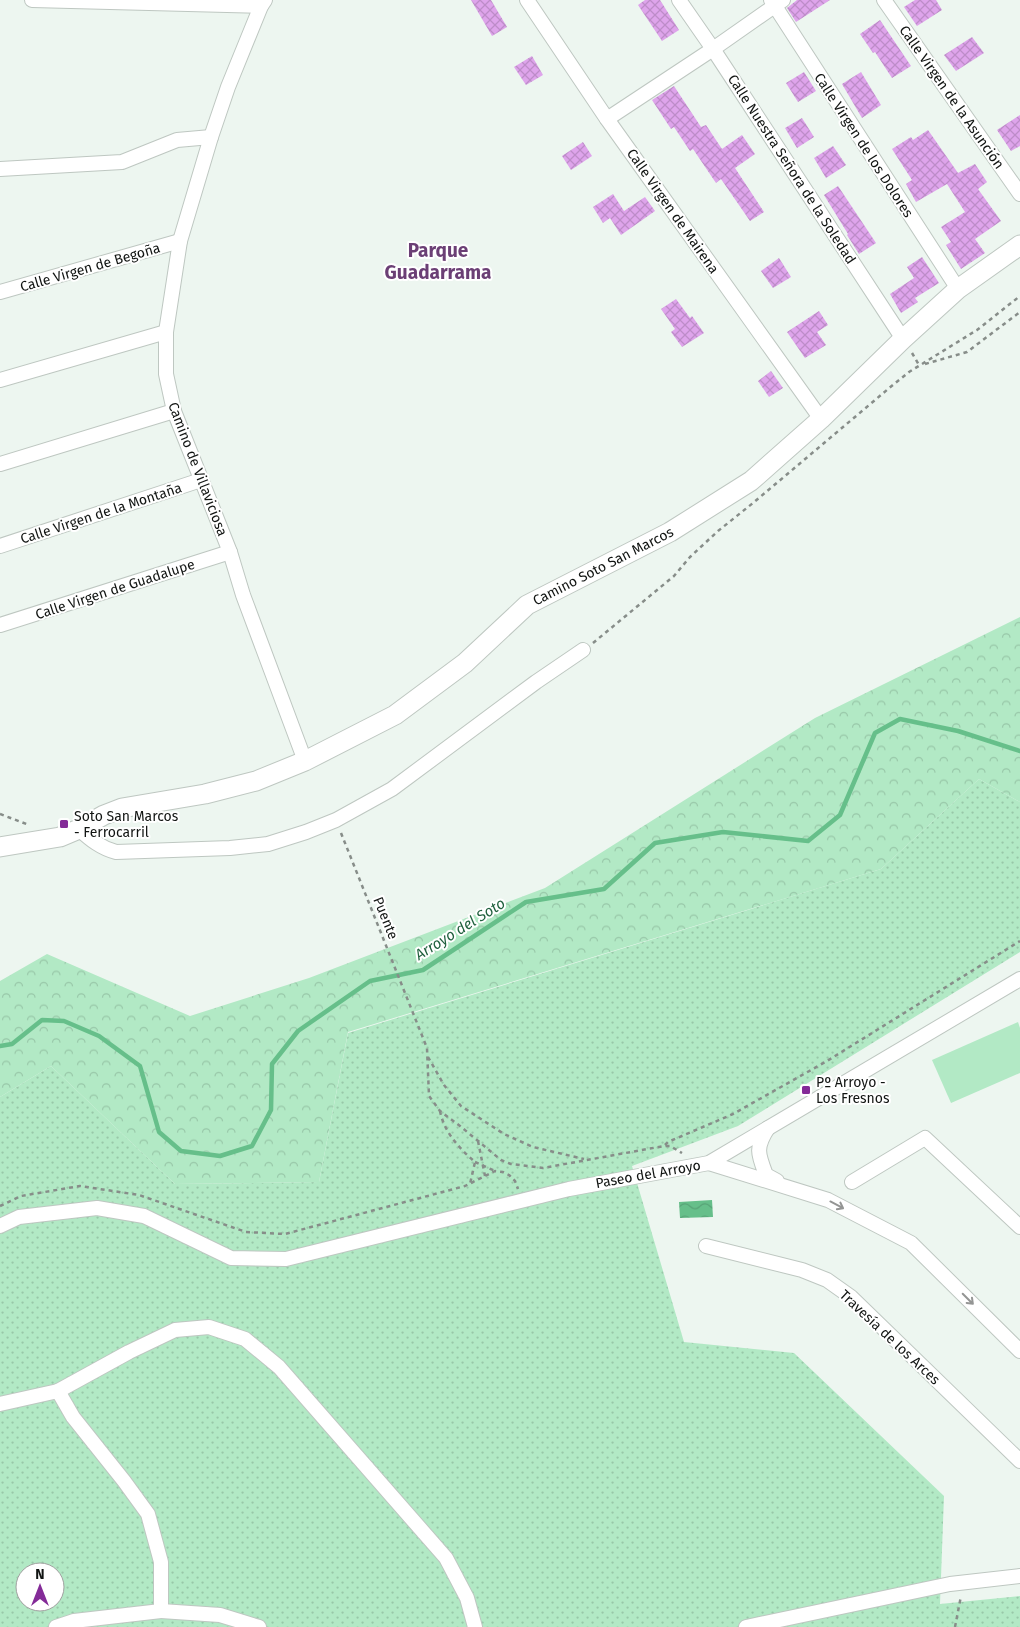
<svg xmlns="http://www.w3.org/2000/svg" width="1020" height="1627" font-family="'Fira Sans',sans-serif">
<defs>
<pattern id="grass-dots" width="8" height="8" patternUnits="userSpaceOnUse" patternTransform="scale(1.25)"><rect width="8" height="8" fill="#b2e9c5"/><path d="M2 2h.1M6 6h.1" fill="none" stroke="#98c7a8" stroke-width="1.8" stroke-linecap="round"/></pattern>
<pattern id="forest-crowns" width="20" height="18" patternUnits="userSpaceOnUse" patternTransform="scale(1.25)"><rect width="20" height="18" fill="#b2e9c5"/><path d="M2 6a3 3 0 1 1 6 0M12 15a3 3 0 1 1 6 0" fill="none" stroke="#98c7a8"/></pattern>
<pattern id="water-waves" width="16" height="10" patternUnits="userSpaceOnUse" patternTransform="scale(1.25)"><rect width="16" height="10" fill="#66bf8a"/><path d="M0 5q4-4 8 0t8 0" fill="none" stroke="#57a376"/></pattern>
<pattern id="building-cross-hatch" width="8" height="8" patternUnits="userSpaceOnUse" patternTransform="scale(1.25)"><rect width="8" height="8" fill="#dea4eb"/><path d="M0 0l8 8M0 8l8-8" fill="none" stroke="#bd8cc8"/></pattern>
</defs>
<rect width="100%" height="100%" fill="#edf6f0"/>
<path fill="url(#grass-dots)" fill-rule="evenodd" d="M979,779l41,23v150l-282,174 -106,40 52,176 110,11 150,143 -4,108 80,-8v31h-1020v-530l51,-31 124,118 144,-2 29,-149 533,-164zM25,1572h30v30h-30z"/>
<polygon fill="url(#forest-crowns)" points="1020,617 1020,802 979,779 881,869 348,1032 319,1182 175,1184 51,1066 0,1097 0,981 47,954 190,1016 309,978 545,888 815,718"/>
<polygon fill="#b2e9c5" points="1018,1022 1020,1028 1020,1073 951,1103 932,1060"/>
<polygon fill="url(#water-waves)" points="712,1200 713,1217 680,1218 679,1202"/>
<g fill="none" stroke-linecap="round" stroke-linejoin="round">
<polyline stroke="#66bf8a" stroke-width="4.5" points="0,1046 12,1044 42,1020 64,1021 99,1036 140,1066 159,1132 181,1151 220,1156 252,1146 271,1110 272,1064 298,1031 370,981 423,970 526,902 604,889 655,843 723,832 808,841 840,815 875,733 900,719 958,731 1020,751"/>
</g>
<g fill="url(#building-cross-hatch)">
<polygon points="471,0 491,0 507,27 492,36"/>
<polygon points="645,0 660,0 679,30 662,41 638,5"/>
<polygon points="797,0 830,0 796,22 787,8"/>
<polygon points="915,0 936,0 942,10 917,26 904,7"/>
<polygon points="880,20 911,66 892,78 875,52 873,53 860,34"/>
<polygon points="972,37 984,53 956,71 944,55"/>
<polygon points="532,56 543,75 526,85 514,67"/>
<polygon points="804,72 816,91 798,102 786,83"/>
<polygon points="861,72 881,105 862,118 842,84"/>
<polygon points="674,86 701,127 706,125 722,149 742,135 755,154 735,168 764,212 750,221 721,179 716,183 693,149 690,151 674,127 671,129 652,100"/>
<polygon points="1020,115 1020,146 1011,151 997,130"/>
<polygon points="802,118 814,137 797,148 785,128"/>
<polygon points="928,130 958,173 975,164 987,182 978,189 1001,221 975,239 985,253 961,269 946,245 951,242 941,227 965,212 947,184 916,202 906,184 912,180 892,149 911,137 913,140"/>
<polygon points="583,142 592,156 571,170 562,156"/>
<polygon points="833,146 846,165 826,178 814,158"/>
<polygon points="838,186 876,243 859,254 847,235 848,234 824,195"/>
<polygon points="613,194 624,211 645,197 655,211 621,235 610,218 603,223 593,207"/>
<polygon points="922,257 939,283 915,298 918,302 901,313 890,294 914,278 907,267"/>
<polygon points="779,258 791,277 773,288 761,271"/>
<polygon points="676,299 690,318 692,316 704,333 682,347 671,332 675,329 661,309"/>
<polygon points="819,311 828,325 817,332 826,345 805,358 787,332"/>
<polygon points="771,371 783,388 769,397 758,381"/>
</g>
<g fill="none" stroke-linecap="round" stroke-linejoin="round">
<g stroke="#bec7c1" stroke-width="16">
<g id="street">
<polyline points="32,0 261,6"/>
<polyline points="265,0 261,6 228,87 211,137 180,241 166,332 166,374 174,411 230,552 243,595 305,761"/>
<polyline points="527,0 607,119 821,419"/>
<polyline points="679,0 713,49 903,339"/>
<polyline points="771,0 958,289"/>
<polyline points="884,0 1020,194"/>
<polyline points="607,119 713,49 783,0"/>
<polyline points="0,169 122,162 177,140 211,137"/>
<polyline points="0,292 180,241"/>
<polyline points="0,380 166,332"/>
<polyline points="0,464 174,411"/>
<polyline points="0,546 201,480"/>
<polyline points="0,625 230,552"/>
<path d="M79,829c12,11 22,19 37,23l114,-4 38,-4 38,-12 30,-12 56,-31 144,-107 47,-32"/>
<path d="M768,1128c-13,20 -10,26 -2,47l11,6"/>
<polyline points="709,1163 828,1200 911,1243 1020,1351"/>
<polyline points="852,1182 925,1138 1020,1227"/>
<polyline points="0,1226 19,1217 97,1208 144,1216 231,1258 286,1259 569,1189 709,1163 1020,979"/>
<polyline points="706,1246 802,1270 827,1280 851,1297 1020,1461"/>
<polyline points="58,1391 129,1352 175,1330 209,1327 245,1339 279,1367 446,1558 467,1598 475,1627"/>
<polyline points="0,1404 58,1391 73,1417 124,1481 148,1514 161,1562 161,1611 74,1621 56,1627"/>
<polyline points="161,1611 220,1615 259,1627"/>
<polyline points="746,1627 950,1584 1020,1576"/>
</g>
</g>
<g stroke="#bec7c1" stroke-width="21">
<polyline id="secondary" points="0,847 60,837 79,829 104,815 122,808 205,794 256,781 305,761 395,715 465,663 527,605 670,532 751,481 821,419 903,339 958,289 1020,245"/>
</g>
<g stroke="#878d89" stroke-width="2.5" stroke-dasharray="4 4" stroke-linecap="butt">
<polyline points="912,353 919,365"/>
<polyline points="925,364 967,352 1020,312"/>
<polyline points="593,643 674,576 690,557 718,531 753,503 894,384 909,372 977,330 1020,296"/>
<polyline points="0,814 29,825"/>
<polyline points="341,833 427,1048 429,1096 440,1111 460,1126 501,1160 511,1164 543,1168 664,1146 670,1146 682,1153"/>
<polyline points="428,1057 444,1085 461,1106 504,1134 533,1147 584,1159"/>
<path d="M440,1111c4,21 19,37 35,51l-5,22"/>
<polyline points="478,1141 485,1176"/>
<polyline points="665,1145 668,1142 733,1114 827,1061 1020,941"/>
<polyline points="475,1162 495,1171"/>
<polyline points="0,1206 21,1196 80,1186 139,1195 246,1232 285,1234 465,1186 495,1171 503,1172 509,1175 515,1181 518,1189"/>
<polyline points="955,1627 961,1596"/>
</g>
<use href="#street" stroke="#fff" stroke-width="14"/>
<use href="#secondary" stroke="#fff" stroke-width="19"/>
</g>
<defs><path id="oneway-shaft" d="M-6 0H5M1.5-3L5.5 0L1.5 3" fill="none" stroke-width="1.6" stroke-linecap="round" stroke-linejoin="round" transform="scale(1.25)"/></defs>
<g stroke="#949594">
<use href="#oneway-shaft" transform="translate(837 1205) rotate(28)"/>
<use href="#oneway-shaft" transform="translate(968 1299) rotate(45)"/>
</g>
<g fill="#842b98" stroke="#fff" stroke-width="2">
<rect x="59" y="819" width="10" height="10" rx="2.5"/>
<rect x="801" y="1085" width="10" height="10" rx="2.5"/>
</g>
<g text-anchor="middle" stroke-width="4" stroke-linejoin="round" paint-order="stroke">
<g font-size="14" fill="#111412" stroke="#fff">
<text transform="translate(952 97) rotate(55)" y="5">Calle Virgen de la Asunción</text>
<text transform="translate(864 145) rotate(57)" y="5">Calle Virgen de los Dolores</text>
<text transform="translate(792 169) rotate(57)" y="5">Calle Nuestra Señora de la Soledad</text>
<text transform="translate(673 211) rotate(55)" y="5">Calle Virgen de Mairena</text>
<text transform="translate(90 267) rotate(-16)" y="5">Calle Virgen de Begoña</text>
<text transform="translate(198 469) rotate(69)" y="5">Camino de Villaviciosa</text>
<text transform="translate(101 513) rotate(-18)" y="5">Calle Virgen de la Montaña</text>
<text transform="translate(603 566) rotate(-27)" y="5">Camino Soto San Marcos</text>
<text transform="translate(115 589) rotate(-18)" y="5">Calle Virgen de Guadalupe</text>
<text transform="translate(386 918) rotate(68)" y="5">Puente</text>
<text transform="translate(648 1174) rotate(-10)" y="5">Paseo del Arroyo</text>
<text transform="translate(890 1337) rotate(43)" y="5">Travesía de los Arces</text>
</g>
<g font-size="14" fill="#111412" stroke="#fff" text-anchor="start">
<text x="74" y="821">Soto San Marcos<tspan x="74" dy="16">- Ferrocarril</tspan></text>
<text x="816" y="1087">Pº Arroyo -<tspan x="816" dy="16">Los Fresnos</tspan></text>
</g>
<g font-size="15" font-style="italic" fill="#20613e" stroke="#fff">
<text transform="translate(460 929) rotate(-32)" y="5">Arroyo del Soto</text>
</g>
<g font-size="19" font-weight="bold" fill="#6b3f75" stroke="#fff">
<text x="438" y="257">Parque<tspan x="438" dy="22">Guadarrama</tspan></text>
</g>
</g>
<g transform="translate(40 1587)"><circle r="24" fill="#ffffff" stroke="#a0a1a0"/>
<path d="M0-4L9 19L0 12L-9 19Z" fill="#842b98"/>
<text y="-8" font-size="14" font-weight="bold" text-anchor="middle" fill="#111412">N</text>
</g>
</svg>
